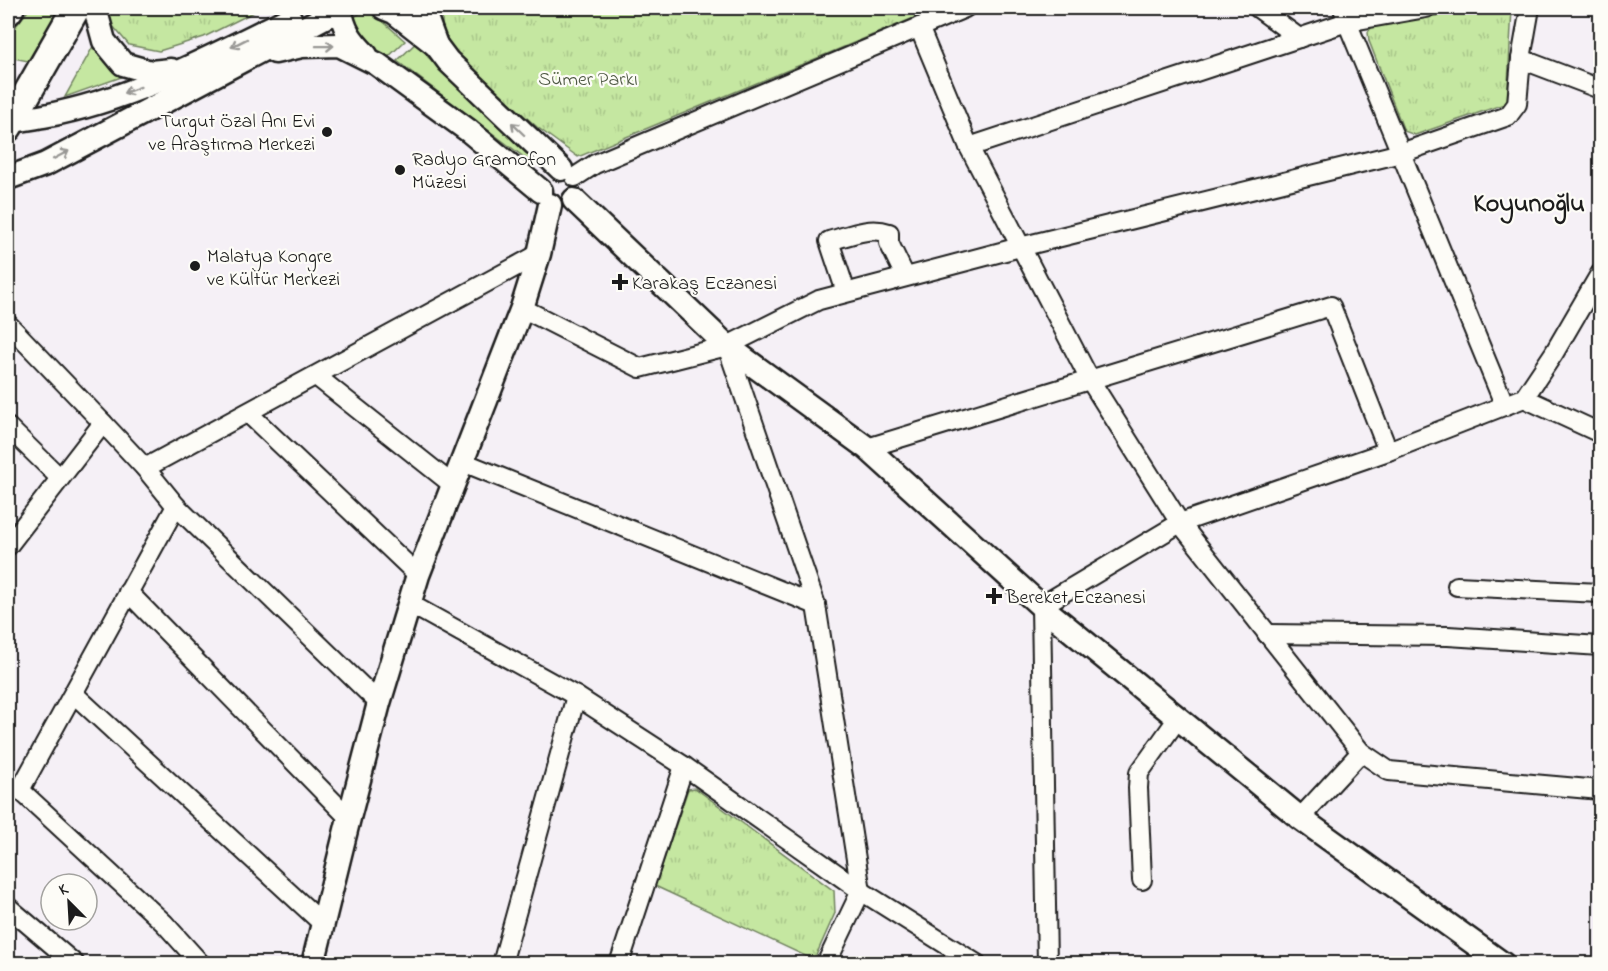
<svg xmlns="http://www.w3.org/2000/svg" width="1608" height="971" font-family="'Indie Flower',sans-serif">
<defs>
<pattern id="park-tufts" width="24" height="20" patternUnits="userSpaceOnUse" patternTransform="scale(1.5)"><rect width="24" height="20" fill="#c5e7a1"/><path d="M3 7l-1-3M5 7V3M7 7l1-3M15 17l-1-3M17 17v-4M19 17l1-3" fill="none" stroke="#a9c68a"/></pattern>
</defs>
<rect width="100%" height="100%" fill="#f5f0f6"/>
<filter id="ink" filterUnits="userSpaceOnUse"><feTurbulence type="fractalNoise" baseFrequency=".0167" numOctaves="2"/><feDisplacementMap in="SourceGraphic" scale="12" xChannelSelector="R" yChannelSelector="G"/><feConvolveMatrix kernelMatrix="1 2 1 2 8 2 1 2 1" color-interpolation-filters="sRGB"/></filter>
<g filter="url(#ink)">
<g fill="#c5e7a1" stroke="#70825e" stroke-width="1.5">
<polygon points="30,8 62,8 28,61 8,57 8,36"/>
<polygon points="368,8 405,41 386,59 369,49 350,20"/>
<polygon points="419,40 428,57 538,158 533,164 397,61"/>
<polygon points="95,43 130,74 65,97"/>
</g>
<g fill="url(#park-tufts)" stroke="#70825e" stroke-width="1.5">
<polygon points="108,8 262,8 204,37 159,51 129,45 112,25"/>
<polygon points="451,8 938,8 578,157 537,127 449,48 442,26 442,12"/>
<polygon points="1488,8 1512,8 1507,103 1415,135 1404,131 1369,41 1368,32 1373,25"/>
<polygon points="695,788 834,891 835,913 814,960 655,886 688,789"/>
</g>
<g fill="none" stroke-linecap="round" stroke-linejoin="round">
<g stroke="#1c1c1c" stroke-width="22">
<g id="minor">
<polyline points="1258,8 1299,38 1347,22 1426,8"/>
<polyline points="1343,8 1347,22 1505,406"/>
<polyline points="919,27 969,147"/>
<polyline points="1299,38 969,147 1090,380 1180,523 1361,752 1389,771 1600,790"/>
<polyline points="1521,59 1600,89"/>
<polyline points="575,177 595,164 965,8"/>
<polyline points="1600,274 1554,353 1524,398 1600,433"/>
<path d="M846,292l-17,-51c19,-5 40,-15 60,-8v10l16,33"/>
<polyline points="522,308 640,368 727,346 819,300 1020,247 1401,153 1508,116 1517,104 1521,59 1530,8"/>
<polyline points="8,324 103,423 145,468 176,506 379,703"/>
<polyline points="727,346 816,605 861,891 826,964"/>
<polyline points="316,376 453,485"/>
<polyline points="248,413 418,575"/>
<polyline points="8,427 60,478"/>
<polyline points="867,448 1331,306 1388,451 1524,398"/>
<polyline points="463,462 816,605"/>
<polyline points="145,468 539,254"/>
<polyline points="8,546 103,423"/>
<polyline points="1457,586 1600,593"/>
<polyline points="128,592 349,818"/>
<polyline points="410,604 576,696 684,766 861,891 977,964"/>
<polyline points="1267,634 1448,636 1600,646"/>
<polyline points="74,694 322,923"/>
<polyline points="8,785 20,790 164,923 201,964"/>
<polyline points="20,790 176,506"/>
<polyline points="1300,818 1361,752"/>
<polyline points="1142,880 1138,788 1139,773 1178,718"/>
<polyline points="8,907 75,964"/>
<polyline points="502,964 576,696"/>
<polyline points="619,964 684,766"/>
<polyline points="1047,964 1041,606 1180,523 1388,451"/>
</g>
</g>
<g stroke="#1c1c1c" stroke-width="27">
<g id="major">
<polyline points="95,8 104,41 123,64 151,72 171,70"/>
<path d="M340,8c4,22 10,31 26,47"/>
<polyline points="384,8 394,12 436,45"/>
<polyline points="426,8 425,15 436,45 448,61 561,169"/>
<polyline points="275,52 302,46 339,45 377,64 469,131 541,191"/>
<path d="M8,121c11,0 24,-3 36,-5 87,-16 167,-59 246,-98"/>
<polyline points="8,178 46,164 342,8"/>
<polyline points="574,200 727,346 867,448 1041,606 1300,818 1503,964"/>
<polyline points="313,964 349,818 379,703 418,575 522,308 539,254 550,205"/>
</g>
</g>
<g stroke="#1c1c1c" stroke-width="32">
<g id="highway">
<polyline points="8,11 10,8"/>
<polyline points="8,127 76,8"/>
</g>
</g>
<use href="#minor" stroke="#fdfcf7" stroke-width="18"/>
<use href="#major" stroke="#fdfcf7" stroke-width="22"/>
<use href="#highway" stroke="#fdfcf7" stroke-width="27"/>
</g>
<defs><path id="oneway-shaft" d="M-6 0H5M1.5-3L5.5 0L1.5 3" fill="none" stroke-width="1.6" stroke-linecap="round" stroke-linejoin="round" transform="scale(1.5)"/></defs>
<g stroke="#989794">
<use href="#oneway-shaft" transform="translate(239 43) rotate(153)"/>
<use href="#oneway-shaft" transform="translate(325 46) rotate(-1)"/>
<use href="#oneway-shaft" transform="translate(132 90) rotate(160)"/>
<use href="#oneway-shaft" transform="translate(518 129) rotate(-136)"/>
<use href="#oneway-shaft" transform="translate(61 155) rotate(-28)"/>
</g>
</g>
<g fill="#1c1c1c" stroke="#fdfcf7" stroke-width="2">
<circle cx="327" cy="132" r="6"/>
<circle cx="400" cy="170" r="6"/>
<circle cx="195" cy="266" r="6"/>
<path d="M617 273h6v6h6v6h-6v6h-6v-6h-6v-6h6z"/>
<path d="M991 587h6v6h6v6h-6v6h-6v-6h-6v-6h6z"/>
</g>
<g text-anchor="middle" stroke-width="4.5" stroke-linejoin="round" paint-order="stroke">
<g font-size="20" fill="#4f5944" stroke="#fdfcf7">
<text x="588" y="85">Sümer Parkı</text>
</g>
<g font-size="20" fill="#1c1c1c" stroke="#fdfcf7" text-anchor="start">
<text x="315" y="127" text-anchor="end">Turgut Özal Anı Evi<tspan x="315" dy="23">ve Araştırma Merkezi</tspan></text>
<text x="412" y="165">Radyo Gramofon<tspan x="412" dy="23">Müzesi</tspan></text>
<text x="207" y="262">Malatya Kongre<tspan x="207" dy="23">ve Kültür Merkezi</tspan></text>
<text x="632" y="289">Karakaş Eczanesi</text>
<text x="1006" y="603">Bereket Eczanesi</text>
</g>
<g font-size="26" font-weight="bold" fill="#1c1c1c" stroke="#fdfcf7">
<text x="1529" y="211">Koyunoğlu</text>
</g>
</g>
<rect width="1608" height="971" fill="none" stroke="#fdfcf7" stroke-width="30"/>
<rect x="15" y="15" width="1578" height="941" fill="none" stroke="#1c1c1c" stroke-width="2" filter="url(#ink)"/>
<g transform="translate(69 902) rotate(336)"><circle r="28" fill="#fdfcf7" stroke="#a3a29f" stroke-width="1.5"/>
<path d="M0-4.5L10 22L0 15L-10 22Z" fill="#1c1c1c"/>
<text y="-9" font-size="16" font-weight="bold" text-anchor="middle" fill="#1c1c1c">K</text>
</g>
</svg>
